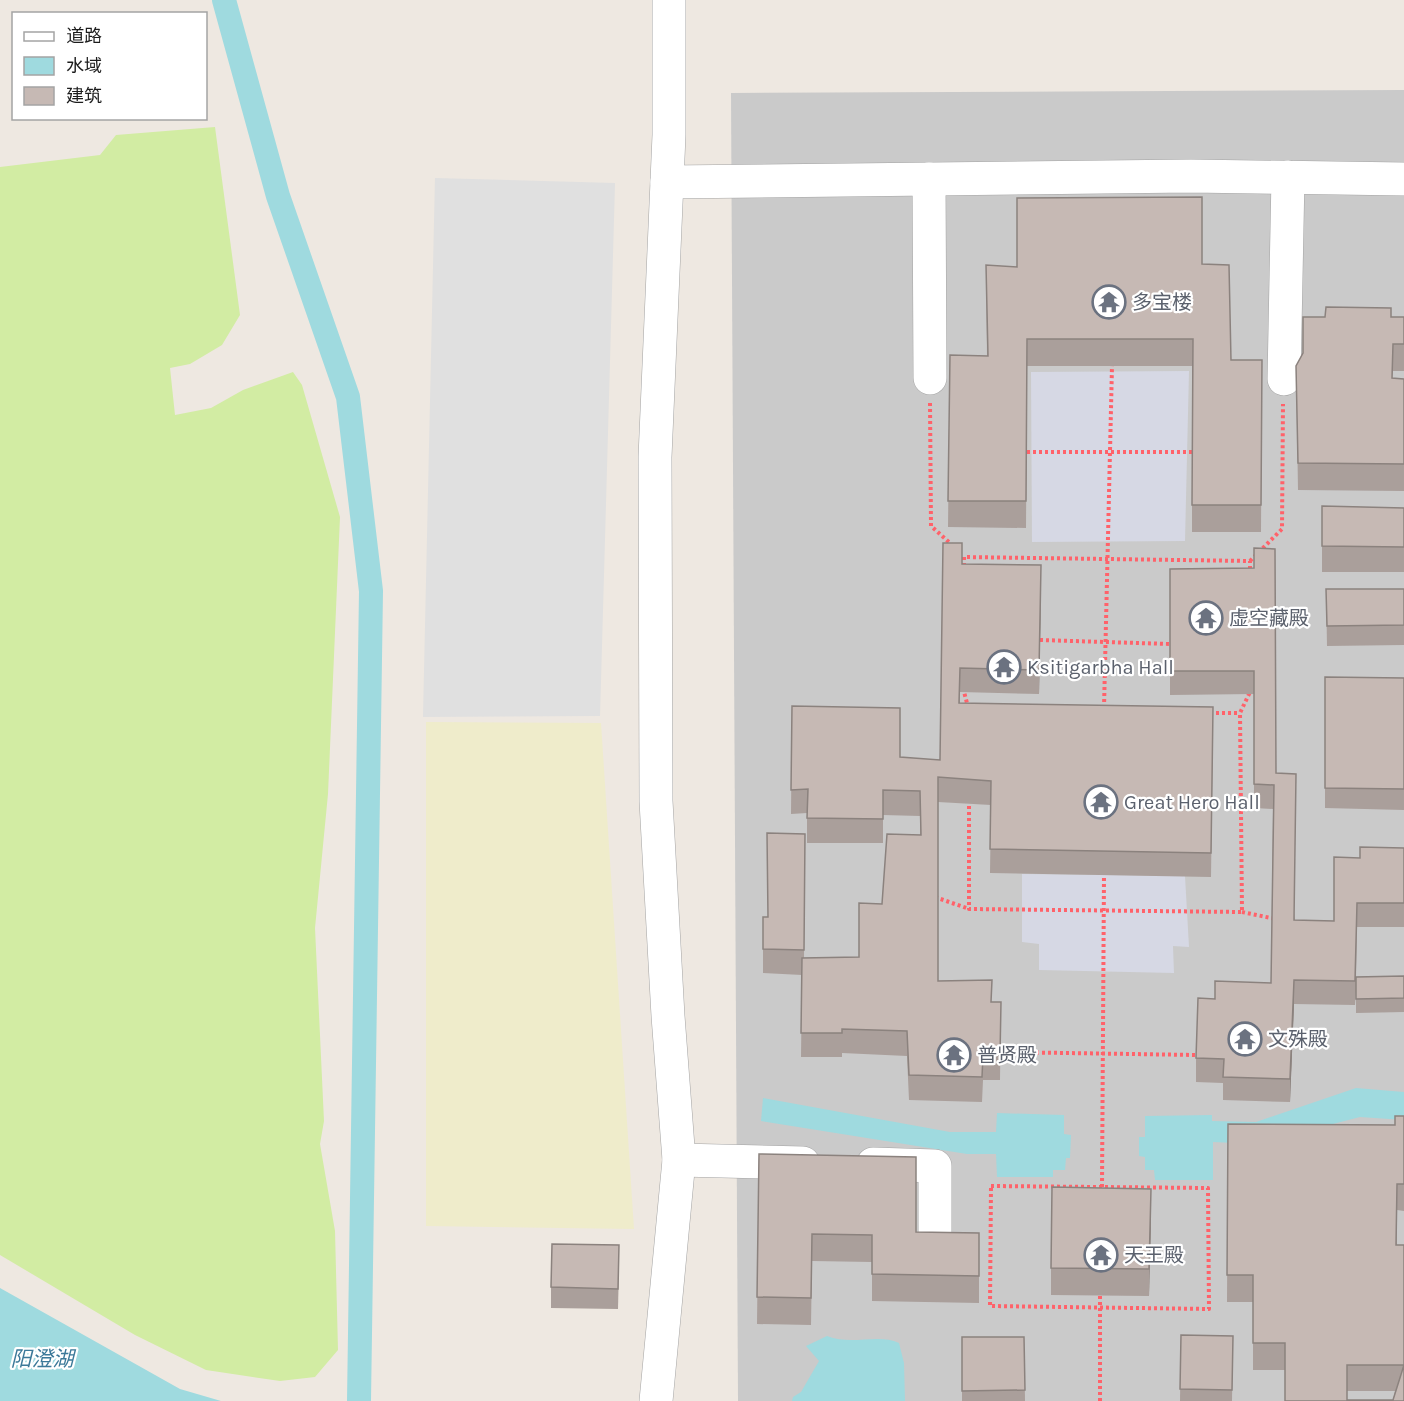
<svg xmlns="http://www.w3.org/2000/svg" width="1404" height="1401" font-family="Karla,'Noto Sans SC',sans-serif">
<rect width="100%" height="100%" fill="#eee8e1"/>
<polygon fill="#cacaca" points="1404,90 1404,1401 738,1401 731,93"/>
<polygon fill="#efeccb" points="426,722 601,723 634,1229 426,1226"/>
<polygon fill="#d2eca3" points="215,127 240,315 222,345 190,364 170,368 175,415 211,408 243,390 293,372 302,385 340,517 328,794 315,928 324,1121 320,1144 335,1231 338,1350 315,1377 280,1381 206,1370 135,1335 0,1255 0,167 100,155 116,135"/>
<polygon fill="#e0e0e0" points="435,178 615,183 600,716 423,717"/>
<g fill="#d6d8e4">
<polygon points="1189,371 1185,541 1032,542 1031,372"/>
<polygon points="1022,874 1185,876 1189,947 1173,946 1174,973 1039,970 1039,944 1022,942"/>
</g>
<g fill="#9fdadf">
<polygon points="1356,1088 1404,1092 1404,1120 1360,1117 1255,1144 1213,1142 1213,1180 1155,1180 1154,1170 1145,1170 1145,1157 1139,1156 1139,1137 1145,1137 1145,1116 1212,1115 1212,1121 1256,1122"/>
<polygon points="763,1098 950,1132 996,1132 997,1113 1064,1115 1064,1134 1071,1135 1070,1158 1066,1158 1065,1170 1053,1170 1053,1177 997,1177 996,1154 967,1154 761,1121"/>
<polygon points="0,1288 180,1389 221,1401 0,1401"/>
<path d="M827,1336c25,10 51,-3 72,7l5,20 1,38h-113l1,-4 8,-5 18,-31 -13,-15z"/>
</g>
<g fill="none" stroke-linecap="round" stroke-linejoin="round">
<polyline stroke="#9fdadf" stroke-width="24" points="224,0 278,196 348,397 371,591 359,1401"/>
<g stroke="#a3a3a3" stroke-width="34">
<g id="minor">
<polyline points="929,179 930,378"/>
<polyline points="667,182 1191,176 1404,179"/>
<polyline points="1284,379 1288,177"/>
<polyline points="679,1160 803,1163"/>
<polyline points="873,1164 935,1166 935,1238"/>
<polyline points="656,1401 679,1160 668,1016 656,801 655,457 669,135 669,0"/>
</g>
</g>
<g stroke="#ff626a" stroke-width="4" stroke-dasharray="3 3" stroke-linecap="butt">
<polyline points="930,403 931,526 952,545"/>
<polyline points="1027,452 1192,452"/>
<polyline points="1250,561 1282,529 1283,404"/>
<polyline points="964,566 964,557 1250,561 1250,571"/>
<polyline points="1040,640 1170,644"/>
<polyline points="963,688 968,707"/>
<polyline points="1104,708 1112,366"/>
<polyline points="1210,713 1240,713"/>
<polyline points="969,800 969,909 1242,912 1240,713 1250,692"/>
<polyline points="935,897 969,909"/>
<polyline points="1242,912 1276,919"/>
<polyline points="1000,1052 1197,1055"/>
<polygon points="991,1186 1208,1188 1209,1309 990,1306"/>
<polyline points="1102,1187 1104,875"/>
<polyline points="1100,1401 1100,1295"/>
</g>
<use href="#minor" stroke="#fff" stroke-width="33"/>
</g>
<g fill="#aa9f9b" fill-rule="evenodd">
<polygon points="1202,264 1231,360 1262,360 1261,532 1192,532 1192,366 1027,366 1026,528 948,527 950,355 987,356 986,265 1017,267"/>
<polygon points="1391,317 1404,317 1404,371 1393,371 1392,378 1404,379 1404,491 1298,490 1296,366"/>
<polygon points="1322,506 1404,508 1404,572 1322,572"/>
<polygon points="962,564 1041,590 1039,694 960,692 960,703 1213,731 1211,877 990,873 991,805 938,802 938,981 992,1002 1001,1002 1000,1080 983,1080 982,1102 909,1100 907,1056 842,1053 842,1057 801,1057 802,975 763,973 763,917 768,917 805,834 804,958 859,957 882,904 920,835 920,816 883,815 883,843 807,843 807,813 791,814 792,706 900,757 940,760"/>
<polygon points="1254,568 1276,773 1295,920 1334,921 1360,858 1404,848 1404,927 1357,927 1356,977 1404,976 1404,1012 1356,1013 1356,992 1355,1005 1294,1004 1290,1102 1223,1100 1223,1083 1196,1082 1196,1058 1215,999 1271,983 1273,809 1254,808 1254,694 1170,695 1170,569"/>
<polygon points="1326,589 1404,589 1404,645 1327,646"/>
<polygon points="1325,677 1404,678 1404,810 1325,808"/>
<path d="M1404,1116v95l-7,-1v35h7v156h-119v-31h-32v-68h-26l1,-178 167,1zM1347,1391h48l-2,9h-46z"/>
<polygon points="759,1154 916,1232 979,1233 979,1303 872,1301 872,1262 812,1261 811,1325 757,1324"/>
<polygon points="1151,1216 1149,1296 1051,1295 1051,1268"/>
<polygon points="619,1266 618,1309 551,1308 551,1287"/>
<polygon points="1181,1335 1233,1336 1232,1401 1180,1401"/>
<polygon points="962,1337 1024,1337 1025,1401 962,1401"/>
</g>
<g fill="#8b827e">
<polygon points="1041,565 1041,590 1039,694 1039,670"/>
<polygon points="1294,980 1294,1004 1290,1102 1290,1079"/>
<polygon points="1151,1189 1151,1216 1149,1296 1149,1269"/>
</g>
<g fill="#c6b9b4" stroke="#8b827e" stroke-width="1.5" fill-rule="evenodd">
<polygon points="1202,197 1202,264 1229,265 1231,360 1262,360 1261,505 1192,505 1193,339 1027,339 1026,501 948,501 950,355 988,356 986,265 1017,267 1017,198"/>
<polygon points="1326,307 1391,308 1391,317 1404,317 1404,344 1393,344 1392,378 1404,379 1404,464 1298,463 1296,366 1303,353 1303,317 1325,317"/>
<polygon points="1322,506 1404,508 1404,547 1322,546"/>
<polygon points="943,543 962,543 962,564 1041,565 1039,670 960,668 959,703 1213,707 1211,853 990,849 991,781 938,777 938,981 992,980 991,1002 1001,1002 1000,1056 983,1055 982,1077 909,1075 907,1031 842,1029 842,1033 801,1033 802,958 859,957 859,903 882,904 887,834 921,835 920,791 883,790 883,819 807,818 808,789 791,790 792,706 900,708 900,757 940,760"/>
<polygon points="1254,548 1275,549 1276,773 1296,774 1294,920 1334,921 1334,857 1360,858 1360,847 1404,848 1404,903 1357,903 1355,981 1294,980 1290,1079 1223,1077 1224,1059 1196,1058 1198,998 1215,999 1215,981 1271,983 1274,785 1254,784 1254,671 1170,671 1170,569 1254,568"/>
<polygon points="1326,589 1404,589 1404,625 1327,626"/>
<polygon points="1325,677 1404,678 1404,789 1325,788"/>
<polygon points="767,833 805,834 804,950 763,949 763,917 768,917"/>
<polygon points="1404,976 1404,998 1356,999 1356,977"/>
<path d="M1395,1116h9v68h-7l-1,61h8v156h-119v-58h-32v-68h-26l1,-151 167,1zM1347,1365h57l-11,35h-46z"/>
<polygon points="759,1154 916,1157 916,1232 979,1233 979,1276 872,1274 872,1235 812,1234 811,1298 757,1297"/>
<polygon points="1052,1187 1151,1189 1149,1269 1051,1268"/>
<polygon points="552,1244 619,1245 618,1289 551,1287"/>
<polygon points="1181,1335 1233,1336 1232,1390 1180,1389"/>
<polygon points="962,1337 1024,1337 1025,1390 962,1391"/>
</g>
<defs>
<g id="temple-ring" transform="scale(1.725)"><circle r="9.5" fill="#fff" stroke="#6b7280" stroke-width="1.5"/><path d="M0-6L5-2H3V0L6.5 2.5H4V6H1.5V3h-3V6H-4V2.5H-6.5L-3 0V-2H-5Z" fill="#6b7280"/></g>
</defs>
<g fill-rule="evenodd">
<use href="#temple-ring" x="1109" y="302"/>
<use href="#temple-ring" x="1206" y="618"/>
<use href="#temple-ring" x="1004" y="667"/>
<use href="#temple-ring" x="1101" y="802"/>
<use href="#temple-ring" x="1245" y="1039"/>
<use href="#temple-ring" x="954" y="1055"/>
<use href="#temple-ring" x="1101" y="1255"/>
</g>
<g text-anchor="middle" stroke-width="4.5" stroke-linejoin="round" paint-order="stroke">
<g font-size="20" fill="#5b616d" stroke="#fff" text-anchor="start">
<text x="1132" y="309">多宝楼</text>
<text x="1229" y="625">虚空藏殿</text>
<text x="1027" y="674">Ksitigarbha Hall</text>
<text x="1124" y="809">Great Hero Hall</text>
<text x="1268" y="1046">文殊殿</text>
<text x="977" y="1062">普贤殿</text>
<text x="1124" y="1262">天王殿</text>
</g>
<g font-size="21" font-style="italic" fill="#3c7999" stroke="#fff">
<text x="42" y="1366">阳澄湖</text>
</g>
</g>
<rect x="12" y="12" width="195" height="108" fill="#ffffff" stroke="#a4a4a4" stroke-width="1.5"/>
<rect x="24" y="32" width="30" height="9" fill="#ffffff" stroke="#a4a4a4" stroke-width="1.5"/>
<text x="66" y="42" font-size="18" fill="#1c1c1c">道路</text>
<rect x="24" y="57" width="30" height="18" fill="#9fdadf" stroke="#a4a4a4" stroke-width="1.5"/>
<text x="66" y="72" font-size="18" fill="#1c1c1c">水域</text>
<rect x="24" y="87" width="30" height="18" fill="#c6b9b4" stroke="#a4a4a4" stroke-width="1.5"/>
<text x="66" y="102" font-size="18" fill="#1c1c1c">建筑</text>
</svg>
